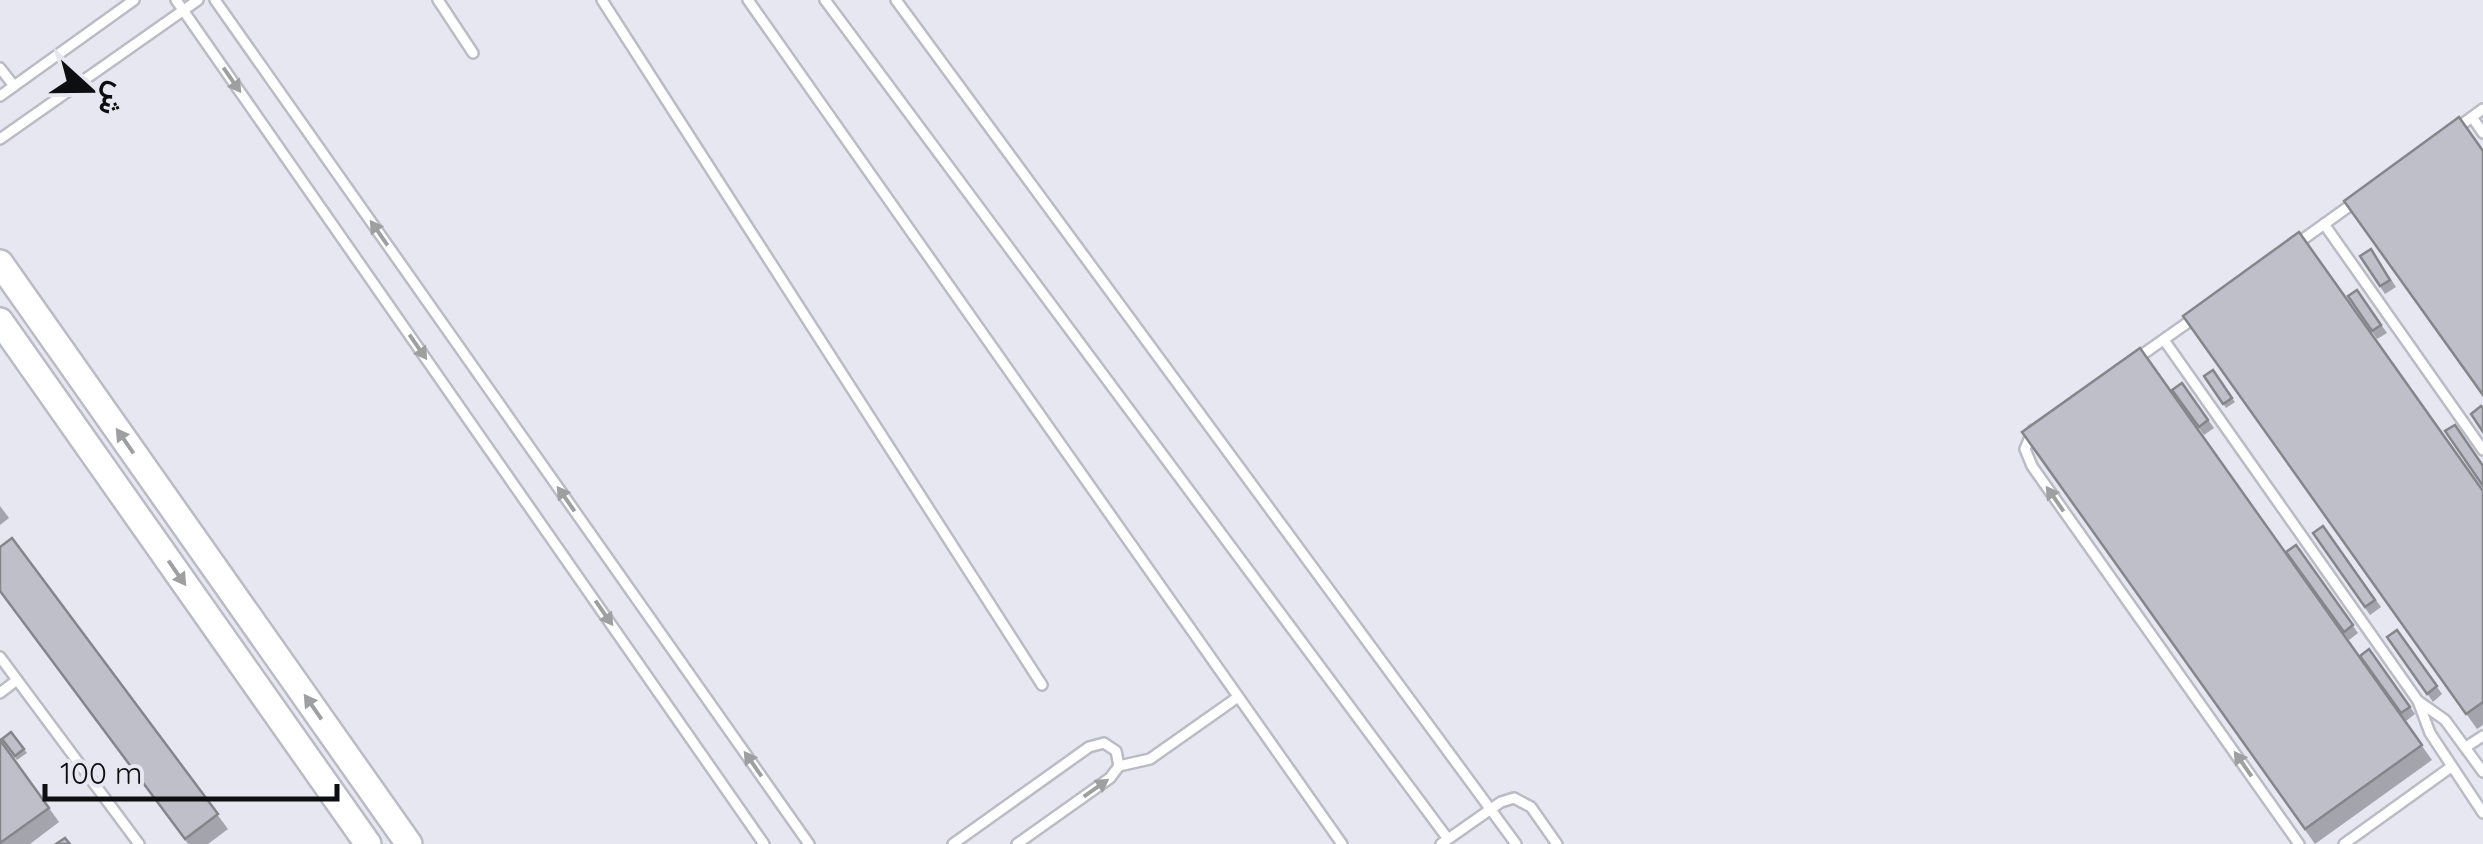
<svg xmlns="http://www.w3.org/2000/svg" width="2483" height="844" font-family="Quicksand,Vazirmatn,sans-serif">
<rect width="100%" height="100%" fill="#e6e7f0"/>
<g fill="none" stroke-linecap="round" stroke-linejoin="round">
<g stroke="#babbc4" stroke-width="14">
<g id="lane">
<polyline points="176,0 764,844"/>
<polyline points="215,0 809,844"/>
<polyline points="438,0 473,53"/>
<polyline points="602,0 1042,685"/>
<polyline points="748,0 1342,844"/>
<polyline points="825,0 1448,839"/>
<polyline points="896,0 1516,844"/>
<polyline points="0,68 14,86"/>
<polyline points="0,96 134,0"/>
<polyline points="2472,117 2483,133"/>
<polyline points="2457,128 2483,109"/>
<polyline points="0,139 198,0"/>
<polyline points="2324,224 2483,450"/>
<polyline points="2295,245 2355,202"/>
<polyline points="2164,340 2418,701 2430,733 2483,813"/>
<polyline points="2136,359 2197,316"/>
<polyline points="2033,430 2025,449 2032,466 2299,844"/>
<polyline points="0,657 139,844"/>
<polyline points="0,693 17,680"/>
<polyline points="2418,701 2445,720 2483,772"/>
<polyline points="2466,747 2483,736"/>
<polyline points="1119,766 1150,759 1238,697"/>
<polyline points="953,844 1089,747 1104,743 1116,751 1119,766 1110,778 1017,844"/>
<polyline points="1441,844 1501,802 1514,798 1531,807 1557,844"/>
<polyline points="2344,844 2451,767"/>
</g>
</g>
<g stroke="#babbc4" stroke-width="30">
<g id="secondary">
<polyline points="0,263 409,844"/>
<polyline points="0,321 368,844"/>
</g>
</g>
<use href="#lane" stroke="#fff" stroke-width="9"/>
<use href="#secondary" stroke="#fff" stroke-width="25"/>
</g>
<g fill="#a3a4ac">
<polygon points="2371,249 2396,287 2385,294 2360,256"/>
<polygon points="2357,290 2387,333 2377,339 2348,296"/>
<polygon points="2194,330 2483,491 2483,725 2477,729"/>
<polygon points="2140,348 2432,760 2315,844 2022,432"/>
<polygon points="2213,370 2235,402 2226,408 2204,376"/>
<polygon points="2182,383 2214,428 2204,435 2172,390"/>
<polygon points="0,506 9,518 0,525"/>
<polygon points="2323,526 2381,607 2370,615 2313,533"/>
<polygon points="12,538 228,829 208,844 188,844 0,592"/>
<polygon points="2296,545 2358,633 2349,640 2286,552"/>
<polygon points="2397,630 2442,694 2433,702 2387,637"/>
<polygon points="2369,649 2415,714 2406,721 2360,656"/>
<polygon points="11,732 27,753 17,760 2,739"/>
<polygon points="49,808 59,822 30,844 0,844"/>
</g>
<g fill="#bebfc8" stroke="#85868c" stroke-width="2.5">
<polygon points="2459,117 2483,151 2483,395 2344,201"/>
<polygon points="2299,232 2483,491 2483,702 2466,714 2183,316"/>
<polygon points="2371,249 2390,280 2380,286 2360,256"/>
<polygon points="2357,290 2381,325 2372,331 2348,296"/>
<polygon points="2140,348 2422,745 2305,829 2022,432"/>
<polygon points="2213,370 2232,398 2223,404 2204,376"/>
<polygon points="2182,383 2208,420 2199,427 2172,390"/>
<polygon points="2481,406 2483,408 2483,432 2471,414"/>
<polygon points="2455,425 2483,466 2483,486 2445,431"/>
<polygon points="2323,526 2375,600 2365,607 2313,533"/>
<polygon points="12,538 218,814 185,839 0,591 0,547"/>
<polygon points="2296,545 2353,625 2344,632 2286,552"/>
<polygon points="2397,630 2437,686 2427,694 2387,637"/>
<polygon points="2369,649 2410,707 2401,713 2360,656"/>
<polygon points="11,732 24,749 15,756 2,739"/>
<polygon points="0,740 49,808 0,843"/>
<polygon points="65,838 70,844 56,844"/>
</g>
<defs><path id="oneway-solid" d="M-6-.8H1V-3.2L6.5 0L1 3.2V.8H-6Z" transform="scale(2.5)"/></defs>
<g fill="#9e9fa0">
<use href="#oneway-solid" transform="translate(232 80) rotate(55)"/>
<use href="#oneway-solid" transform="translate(379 233) rotate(-125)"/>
<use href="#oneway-solid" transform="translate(418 347) rotate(55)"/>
<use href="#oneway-solid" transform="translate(125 441) rotate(-125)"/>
<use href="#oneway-solid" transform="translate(566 499) rotate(-125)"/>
<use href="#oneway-solid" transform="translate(2055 499) rotate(-125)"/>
<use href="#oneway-solid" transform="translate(177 573) rotate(55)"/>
<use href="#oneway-solid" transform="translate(604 613) rotate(55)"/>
<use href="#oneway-solid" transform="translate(313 707) rotate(-125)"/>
<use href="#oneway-solid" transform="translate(753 764) rotate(-125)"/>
<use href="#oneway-solid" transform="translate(2243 764) rotate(-125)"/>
<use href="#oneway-solid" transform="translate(1096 788) rotate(-35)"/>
</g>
<g transform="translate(90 90) rotate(111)" stroke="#e6e7f0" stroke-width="8" paint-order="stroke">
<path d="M0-8L18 38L0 25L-18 38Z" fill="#0d0e11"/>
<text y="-15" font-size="28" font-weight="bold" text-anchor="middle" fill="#0d0e11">ش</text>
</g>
<path d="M45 784v15h292v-15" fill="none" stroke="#0d0e11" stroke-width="5"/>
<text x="60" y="784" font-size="30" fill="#0d0e11" stroke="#e6e7f0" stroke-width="8" paint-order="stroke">100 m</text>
</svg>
